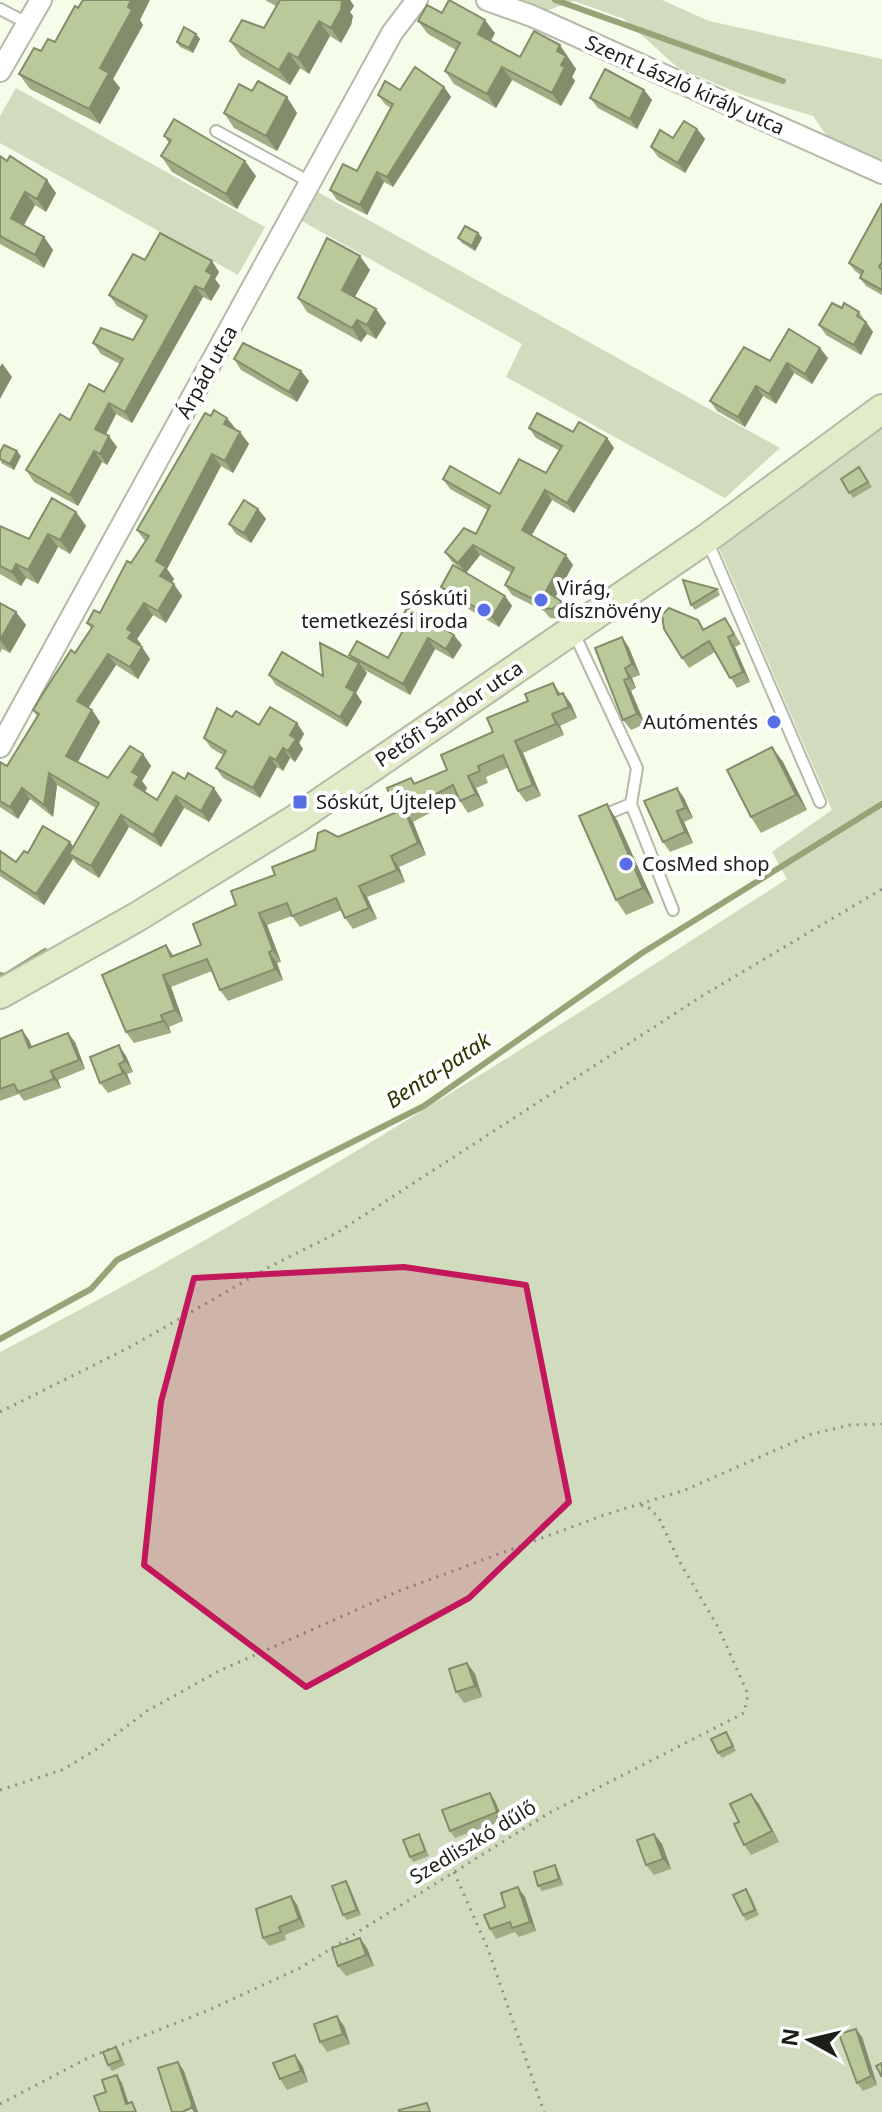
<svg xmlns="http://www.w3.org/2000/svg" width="882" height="2112" font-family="'Noto Sans',sans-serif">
<rect width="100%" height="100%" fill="#f6fcea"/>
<g fill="#d1dbbd">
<polygon points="487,0 662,0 709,21 882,59 882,160 832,143 813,116 743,95 678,68 624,19 574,1 532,16"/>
<polygon points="16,88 265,227 238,275 0,143 0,116"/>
<polygon points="316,191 780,448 725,498 506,377 522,344 300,220"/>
<path d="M882,409v1703h-882v-760c272,-141 530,-307 787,-473l-15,-27 60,-42 -119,-276z"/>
</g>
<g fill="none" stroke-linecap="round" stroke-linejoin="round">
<g stroke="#96a477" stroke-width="6">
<polyline points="555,0 783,81"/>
<polyline points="0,975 5,976 45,951"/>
<polyline points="0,1339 91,1289 117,1260 424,1106 642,953 882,804"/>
</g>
<g stroke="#b4b9a9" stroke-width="14">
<g id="lane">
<polyline points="0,9 27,23"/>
<polyline points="216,131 310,182"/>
<polyline points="707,540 820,802"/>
<polyline points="573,631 637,768 631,804 673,910"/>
<polyline points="599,817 631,804"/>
</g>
</g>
<g stroke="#b4b9a9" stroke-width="24">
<g id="street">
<polyline points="487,0 532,16 882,173"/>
<polyline points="0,71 41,0"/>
<polyline points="0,747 392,33 417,0"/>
</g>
</g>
<g stroke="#b4b9a9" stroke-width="32">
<polyline id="secondary" points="0,994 137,917 296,819 706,539 882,409"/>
</g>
<g stroke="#8d9185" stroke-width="3" stroke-dasharray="2 6" stroke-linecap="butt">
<polyline points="0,1412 132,1346 271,1266 335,1234 702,996 882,889"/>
<polyline points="0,1790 62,1770 94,1751 147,1711 219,1671 399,1591 604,1515 685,1490 812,1434 850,1425 882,1424"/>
<polyline points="454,1872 488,1949 544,2112"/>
<polyline points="0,2104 90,2057 209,2010 300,1968 549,1813 744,1713 748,1694 718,1627 678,1559 659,1518 647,1506 639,1505"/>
</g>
<use href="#lane" stroke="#fff" stroke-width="10"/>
<use href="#street" stroke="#fff" stroke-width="20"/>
<use href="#secondary" stroke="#e3ecc9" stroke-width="28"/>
</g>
<g fill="#a0ad84">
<polygon points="265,0 350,0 354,6 350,12 353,16 351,25 341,43 330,36 309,74 300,68 290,85 241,56 230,41 264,28 276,6"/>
<polygon points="442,13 495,33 491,41 520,57 569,59 576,69 572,77 575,81 561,106 512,80 496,108 454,84 445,71 456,50 428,34 418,21"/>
<polygon points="140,20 143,25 113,79 120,88 100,124 30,89 19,74 41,51 55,42"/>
<polygon points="196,34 200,39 193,53 180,47 177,42"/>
<polygon points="444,87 451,97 393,187 384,182 367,215 337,200 330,190 357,171 391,108 385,104 378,95 400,90"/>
<polygon points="644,90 652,100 637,129 598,108 590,98"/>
<polygon points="252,91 297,113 277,151 234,128 224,113"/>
<polygon points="697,129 705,139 685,173 658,157 651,147"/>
<polygon points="164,136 256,176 237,209 172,172 161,156 169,143"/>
<polygon points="0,156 56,193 46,212 35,205 24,225 44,237 53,250 44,268 0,244"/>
<polygon points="882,203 882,295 866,286 860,278 861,275 855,271 849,263"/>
<polygon points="478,233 482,238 475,251 462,243 458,238"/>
<polygon points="145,260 212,261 219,272 215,279 220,286 211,301 203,297 132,423 116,414 106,434 117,447 107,465 102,462 78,506 34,482 26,470 70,420 104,392 120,364 101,354 93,343 133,340 144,321 117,306 109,295"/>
<polygon points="370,270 355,297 376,309 386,323 376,339 367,334 361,342 307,312 298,298"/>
<polygon points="842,308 859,312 873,332 861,355 826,335 819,325"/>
<polygon points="828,358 812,384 794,373 776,404 763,396 745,427 717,411 710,401 770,361"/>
<polygon points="234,359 301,371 309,381 297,402 241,370"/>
<polygon points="529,428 573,432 607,438 614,448 574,513 552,500 531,536 573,565 555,598 562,602 569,612 559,619 550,618 544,611 512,595 505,585 512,573 480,555 466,573 505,596 512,606 499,627 448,597 441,587 462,570 452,562 445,552 476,534 488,510 450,489 443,479 500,494 546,473 560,451 536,438"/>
<polygon points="236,429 249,444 233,473 221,466 167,569 174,579 172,583 182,596 166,623 153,615 137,639 141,644 140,645 150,659 138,679 116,665 88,708 92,710 100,722 78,762 108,778 143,754 151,766 142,781 147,788 145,792 157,800 173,772 222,800 209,822 184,808 161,847 129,827 99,878 78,865 73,859 44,905 0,876 0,851 16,862 28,853 70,842 73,847 96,808 57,785 53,817 30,799 18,819 0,807 0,762 7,766 37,716 33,710 75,653 91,628 87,623 100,613 145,541 137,530"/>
<polygon points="0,452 21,456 14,470 1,463"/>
<polygon points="859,467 872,487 853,498 841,479"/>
<polygon points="258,509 266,519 251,543 236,534 229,524"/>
<polygon points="76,512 86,526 70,554 58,547 38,584 26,578 21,586 0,574 0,526 29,539"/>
<polygon points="717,589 720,595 695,610 691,605"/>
<polygon points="0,603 16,612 26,625 10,653 2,649 0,653"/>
<polygon points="725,618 741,644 735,647 750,682 737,688 715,652 689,668 682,658 698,620 704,629"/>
<polygon points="399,622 462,645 453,659 435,649 410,695 363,669 367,673 356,693 362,702 347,727 276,685 269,675 323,676 353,660 349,655 388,658 404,629"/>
<polygon points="622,637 629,648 640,675 632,678 636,688 631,691 645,724 631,730 623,720"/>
<polygon points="553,683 561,694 563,693 571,704 577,718 560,726 564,735 523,753 541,796 526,802 518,791 509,767 486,777 488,783 476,788 484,806 468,813 458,798 413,822 426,855 399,867 405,882 367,897 377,919 353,929 345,918 342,910 300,927 292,916 267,925 281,962 277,963 283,980 228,1001 220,990 212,971 171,987 183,1021 169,1027 171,1033 134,1043 126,1032 166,945 174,956 201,945 236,905 275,875 315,850 338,837 397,812 411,778 415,783 447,770 493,732 528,701"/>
<polygon points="232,717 259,725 297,723 304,734 299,743 303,749 295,762 290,758 283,771 277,767 260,798 223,778 216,768 223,755 211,748 204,738"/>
<polygon points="772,747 783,762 807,810 761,833 751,817"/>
<polygon points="677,788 684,798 693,818 684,822 693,843 670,852 663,842"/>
<polygon points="617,820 654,903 626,915 616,900"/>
<polygon points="22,1030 29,1040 32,1047 75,1042 85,1069 58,1080 61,1088 24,1101 19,1094 0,1101 0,1039"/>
<polygon points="126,1056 133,1072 127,1074 131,1084 108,1093 100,1083"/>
<polygon points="467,1663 475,1674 482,1697 464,1703 456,1692"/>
<polygon points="726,1732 736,1751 722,1758 718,1753"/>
<polygon points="490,1793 495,1801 503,1820 455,1838 450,1831"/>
<polygon points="759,1804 779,1842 751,1855 744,1845 739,1822"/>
<polygon points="654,1834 662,1844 671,1869 654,1875 646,1865"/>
<polygon points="422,1839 429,1856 413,1862 410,1857"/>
<polygon points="555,1865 558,1871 563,1885 542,1891 538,1886"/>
<polygon points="349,1886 361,1915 347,1920 343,1915"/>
<polygon points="750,1894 759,1915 746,1921 743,1915"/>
<polygon points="291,1896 297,1905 305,1927 285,1935 286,1940 269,1946 263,1938"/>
<polygon points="525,1897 536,1931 519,1937 515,1932 496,1939 490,1929 505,1907"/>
<polygon points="367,1948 374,1966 346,1976 338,1966"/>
<polygon points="344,2026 350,2044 327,2052 320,2042"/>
<polygon points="856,2029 862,2037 877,2085 863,2091 857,2083"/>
<polygon points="116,2047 120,2052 125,2065 112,2071 108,2065"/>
<polygon points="302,2065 308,2082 287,2090 280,2079"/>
</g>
<g fill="#828d6c">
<polygon points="131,0 150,0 140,20 143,25 113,79 120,88 100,124 89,109 100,68"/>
<polygon points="338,0 350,0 354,6 350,12 353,16 351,25 341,43 331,28"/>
<polygon points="485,20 495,33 487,48 478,34"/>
<polygon points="319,21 330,36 309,74 298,58"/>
<polygon points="196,34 200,39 193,53 189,48"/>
<polygon points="560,45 576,69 572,77 575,81 561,106 552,93 561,65 557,51"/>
<polygon points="289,53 300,68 290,85 279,70"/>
<polygon points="502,67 512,80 496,108 487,94"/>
<polygon points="444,87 451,97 393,187 387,177"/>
<polygon points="644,90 652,100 637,129 630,119"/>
<polygon points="287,97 297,113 277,151 266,136"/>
<polygon points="697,129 705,139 685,173 678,163"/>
<polygon points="245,161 256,176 237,209 226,194"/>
<polygon points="377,172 384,182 367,215 360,205"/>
<polygon points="47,180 56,193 46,212 37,199"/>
<polygon points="25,192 35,205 20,232 11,218"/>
<polygon points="478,233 482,238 475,251 472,246"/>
<polygon points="44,237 53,250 44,268 35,255"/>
<polygon points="360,256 370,270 351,303 342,290"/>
<polygon points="212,261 219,272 215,279 220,286 211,301 204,290 206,271"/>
<polygon points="195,286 203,297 132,423 125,412"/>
<polygon points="376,309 386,323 376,339 367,325"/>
<polygon points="357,320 367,334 361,342 352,328"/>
<polygon points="866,322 873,332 861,355 854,345"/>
<polygon points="820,348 828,358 812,384 805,374"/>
<polygon points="2,363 12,377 0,399 0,367"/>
<polygon points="787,363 794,373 776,404 769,394"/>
<polygon points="301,371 309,381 297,402 289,392"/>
<polygon points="756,386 763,396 745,427 738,417"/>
<polygon points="109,403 116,414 103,440 95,429"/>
<polygon points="227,418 236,429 224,424"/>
<polygon points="240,432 249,444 233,473 225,461"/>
<polygon points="109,436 117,447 107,465 100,454"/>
<polygon points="607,438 614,448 574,513 567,503"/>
<polygon points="17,451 21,456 14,470 10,464"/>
<polygon points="94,451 102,462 78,506 70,495"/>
<polygon points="212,454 221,466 167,569 174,579 169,588 160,576 156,561"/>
<polygon points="545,490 552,500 529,540 522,530"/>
<polygon points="258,509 266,519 251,543 244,533"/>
<polygon points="76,512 86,526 70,554 60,540"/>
<polygon points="48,534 58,547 38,584 28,570"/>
<polygon points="473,545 480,555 466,573 458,563"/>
<polygon points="566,555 573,565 553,601 546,591"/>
<polygon points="16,564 26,578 21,586 12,572"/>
<polygon points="174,584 182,596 166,623 158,611"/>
<polygon points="505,596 512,606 499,627 492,617"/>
<polygon points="144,603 153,615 137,639 141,644 137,650 128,638 127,629"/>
<polygon points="16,612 26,625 10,653 0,640"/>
<polygon points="454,635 462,645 453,659 446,649"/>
<polygon points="622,637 629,648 640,675 632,664"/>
<polygon points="728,637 735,647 750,682 743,672"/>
<polygon points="428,638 435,649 410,695 403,684"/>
<polygon points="142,647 150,659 138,679 130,667"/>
<polygon points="108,654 116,665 85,713 77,701"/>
<polygon points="359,663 367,673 356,693 362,702 347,727 340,717 346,687"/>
<polygon points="625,668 632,678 636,688 629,678"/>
<polygon points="624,680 631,691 645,724 637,714"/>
<polygon points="563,693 571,704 577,718 569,707"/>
<polygon points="92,710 100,722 74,768 66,756"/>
<polygon points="552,714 560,726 564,735 556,724"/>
<polygon points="297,723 304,734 299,743 303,749 295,762 288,751 290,735"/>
<polygon points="515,741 523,753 541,796 533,785"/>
<polygon points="772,747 783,762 807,810 796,795"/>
<polygon points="283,748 290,758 283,771 276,760"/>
<polygon points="143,754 151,766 142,781 147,788 142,797 134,785 132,772"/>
<polygon points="270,757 277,767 260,798 253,788"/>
<polygon points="49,773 57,785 53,817 44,805"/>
<polygon points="468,776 476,788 484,806 476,794"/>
<polygon points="22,788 30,799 18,819 10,807"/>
<polygon points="214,788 222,800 209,822 201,811"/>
<polygon points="677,788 684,798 693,818 685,808"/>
<polygon points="176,796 184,808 161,847 153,835"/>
<polygon points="607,804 617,820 654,903 643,888"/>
<polygon points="405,811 413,822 426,855 418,843"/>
<polygon points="677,811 684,822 693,843 685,832"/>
<polygon points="121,815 129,827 99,878 91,866"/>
<polygon points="70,842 78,853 69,854 73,859 44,905 36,894"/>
<polygon points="391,856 399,867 405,882 397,870"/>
<polygon points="359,886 367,897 377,919 369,908"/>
<polygon points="259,913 267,925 281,962 273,950"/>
<polygon points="269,952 277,963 283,980 275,969"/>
<polygon points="163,975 171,987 183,1021 175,1010"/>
<polygon points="161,1015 169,1027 171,1033 163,1021"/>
<polygon points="22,1030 29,1040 36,1057 29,1048"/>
<polygon points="68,1033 75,1042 85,1069 79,1060"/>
<polygon points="119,1045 126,1056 133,1072 125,1061"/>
<polygon points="119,1064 127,1074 131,1084 123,1073"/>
<polygon points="51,1071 58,1080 61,1088 54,1079"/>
<polygon points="467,1663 475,1674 482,1697 475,1686"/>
<polygon points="490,1793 495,1801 503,1820 497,1812"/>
<polygon points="751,1794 759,1804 779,1842 772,1831"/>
<polygon points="654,1834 662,1844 671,1869 663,1859"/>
<polygon points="555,1865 558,1871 563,1885 559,1879"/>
<polygon points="346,1881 349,1886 361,1915 357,1910"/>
<polygon points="518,1887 525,1897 536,1931 530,1922"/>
<polygon points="291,1896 297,1905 305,1927 299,1919"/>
<polygon points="360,1938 367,1948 374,1966 366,1955"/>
<polygon points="337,2016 344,2026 350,2044 343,2034"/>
<polygon points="856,2029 862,2037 877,2085 871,2076"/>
<polygon points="295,2055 302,2065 308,2082 301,2071"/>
<polygon points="178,2062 184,2071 198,2112 194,2112 191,2108"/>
<polygon points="117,2075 122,2083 131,2111 126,2104"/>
</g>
<g fill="#bac99a" stroke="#828d6c" stroke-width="2">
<polygon points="83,0 131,0 128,7 132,10 100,68 109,73 89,109 19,74 34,48 41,51 48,39 55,42 75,6 78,8"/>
<polygon points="280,0 340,0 342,1 341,10 331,28 319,21 298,58 289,53 279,70 230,41 242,20 264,28"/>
<polygon points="449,0 485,20 478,34 520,57 534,31 560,45 557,51 566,56 561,65 565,67 552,93 502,67 487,94 445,71 460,43 418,21 427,5 442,13"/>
<polygon points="184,27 196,34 189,48 177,42"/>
<polygon points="415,67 444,87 387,177 377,172 360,205 330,190 343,164 357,171 393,104 378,95 385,81 400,90"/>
<polygon points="605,69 644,90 630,119 590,98"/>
<polygon points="258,81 287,97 266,136 224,113 239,84 252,91"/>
<polygon points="174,119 245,161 226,194 161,156 171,140 164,136"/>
<polygon points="684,121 697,129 678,163 651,147 660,130 673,138"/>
<polygon points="0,156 7,161 10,156 47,180 37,199 25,192 11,218 44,237 35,255 0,236"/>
<polygon points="882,203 882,262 879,267 882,269 882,290 860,278 863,271 849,263"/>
<polygon points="465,226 478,233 472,246 458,238"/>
<polygon points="160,233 212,261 206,271 212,275 204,290 195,286 125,412 109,403 95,429 109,436 100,454 94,451 70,495 26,470 60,414 70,420 89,384 104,392 123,359 93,343 101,328 133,340 147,316 109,295 133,254 145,260"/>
<polygon points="327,238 360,256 342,290 376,309 367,325 357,320 352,328 298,298"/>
<polygon points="832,303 842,308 844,303 859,312 857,316 866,322 854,345 819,325"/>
<polygon points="789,329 820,348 805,374 787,363 769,394 756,386 738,417 710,401 744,347 770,361"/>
<polygon points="243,343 301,371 289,392 234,359"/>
<polygon points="214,410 227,418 224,424 240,432 225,461 212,454 156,561 166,567 160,576 174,584 158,611 144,603 127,629 132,632 128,638 142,647 130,667 108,654 77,701 92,710 66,756 108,778 130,746 143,754 132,772 139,776 134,785 157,800 173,772 185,779 188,773 214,788 201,811 176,796 153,835 121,815 91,866 69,854 99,803 49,773 44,805 22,788 10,807 0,801 0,762 7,766 39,714 33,710 42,695 71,650 75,653 93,626 87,623 94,610 100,613 127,561 131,563 149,536 137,530 205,413 211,416"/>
<polygon points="537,413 573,432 579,422 607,438 567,503 545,490 522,530 566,555 546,591 562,602 552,609 543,608 537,601 505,585 514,568 473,545 458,563 445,552 464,528 476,534 490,506 443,479 450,466 500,494 519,459 546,473 562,446 529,428"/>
<polygon points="4,445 17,451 10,464 0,459 0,452"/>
<polygon points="859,467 868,482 849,493 841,479"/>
<polygon points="52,498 76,512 60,540 48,534 28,570 16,564 12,572 0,566 0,526 29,539"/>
<polygon points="244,500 258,509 244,533 229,524"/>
<polygon points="453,565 505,596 492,617 441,587"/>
<polygon points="683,580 717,589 691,605"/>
<polygon points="0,603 16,612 0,640"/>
<polygon points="407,608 454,635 446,649 428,638 403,684 349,655 357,641 388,658 406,625 399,622"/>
<polygon points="669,608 698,620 703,630 725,618 734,634 728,637 743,672 730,678 709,641 682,658 664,629 662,615"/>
<polygon points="622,637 632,664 625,668 629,678 624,680 637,714 623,720 595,648"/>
<polygon points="320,643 359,663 346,687 355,692 340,717 269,675 282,652 323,676"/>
<polygon points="553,683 558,695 563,693 569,707 552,714 556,724 515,741 533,785 518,791 503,755 478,766 480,771 468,776 476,794 460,801 453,785 405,811 418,843 391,856 397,870 359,886 369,908 345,918 336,898 292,916 287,903 259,913 273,950 269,952 275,969 220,990 207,959 163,975 175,1010 161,1015 163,1021 126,1032 102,975 166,945 171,957 201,945 193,924 236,905 231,891 275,875 272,867 315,850 318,833 325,830 338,837 397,812 387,788 411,778 414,784 447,770 441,755 493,732 487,718 528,701 525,694"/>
<polygon points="270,707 297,723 290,735 296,739 288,751 283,748 276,760 270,757 253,788 216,768 226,751 204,738 217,708 232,717 236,711 259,725"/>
<polygon points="772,747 796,795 751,817 727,770"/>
<polygon points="677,788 685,808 677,811 685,832 663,842 644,801"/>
<polygon points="607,804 643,888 616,900 579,816"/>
<polygon points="43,826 70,842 36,894 0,870 0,851 16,862 24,851 28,853"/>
<polygon points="22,1030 29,1048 68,1033 79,1060 51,1071 54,1079 18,1092 14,1084 0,1089 0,1039"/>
<polygon points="119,1045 125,1061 119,1064 123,1073 100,1083 90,1057"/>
<polygon points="467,1663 475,1686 456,1692 449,1669"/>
<polygon points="726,1732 733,1746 718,1753 711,1739"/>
<polygon points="490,1793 497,1812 450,1831 442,1810"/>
<polygon points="751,1794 772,1831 744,1845 734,1824 739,1822 730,1804"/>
<polygon points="419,1834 425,1851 410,1857 403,1840"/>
<polygon points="654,1834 663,1859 646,1865 637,1840"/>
<polygon points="555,1865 559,1879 538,1886 534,1872"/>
<polygon points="346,1881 357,1910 343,1915 332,1886"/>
<polygon points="518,1887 530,1922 512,1928 510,1922 490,1929 484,1915 505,1907 501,1893"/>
<polygon points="746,1889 755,1910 743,1915 733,1895"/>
<polygon points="291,1896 299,1919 279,1927 281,1932 263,1938 256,1909"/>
<polygon points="360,1938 366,1955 338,1966 332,1948"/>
<polygon points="337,2016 343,2034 320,2042 314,2024"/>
<polygon points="856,2029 871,2076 857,2083 839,2034"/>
<polygon points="116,2047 121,2060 108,2065 103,2052"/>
<polygon points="295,2055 301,2071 280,2079 273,2063"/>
<polygon points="178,2062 192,2104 191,2108 182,2112 172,2112 158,2068"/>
<polygon points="882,2063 882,2077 876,2066"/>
<polygon points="117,2075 126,2104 132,2102 136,2112 100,2112 94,2096 106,2092 102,2080"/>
<polygon points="427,2103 430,2112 399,2112 399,2110"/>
</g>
<path fill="#c2185b" fill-opacity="0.2" stroke="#c2185b" stroke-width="6" stroke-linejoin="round" d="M404,1267l122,18 43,217 -100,96 -163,89 -162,-122 17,-163 33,-124z"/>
<g fill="#586ee5" stroke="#fff" stroke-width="3">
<circle cx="541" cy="600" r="8"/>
<circle cx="484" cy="610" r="8"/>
<circle cx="774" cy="722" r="8"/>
<rect x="292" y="794" width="16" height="16" rx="4"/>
<circle cx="626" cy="864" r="8"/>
</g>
<g text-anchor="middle" stroke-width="8" stroke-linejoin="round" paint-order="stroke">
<g font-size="20" fill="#1c1e18" stroke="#fff">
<text transform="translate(685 85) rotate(24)" y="7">Szent László király utca</text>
<text transform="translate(207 372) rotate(-61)" y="7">Árpád utca</text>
<text transform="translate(449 714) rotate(-34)" y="7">Petőfi Sándor utca</text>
<text transform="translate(473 1842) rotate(-31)" y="7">Szedliszkó dűlő</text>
</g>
<g font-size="20" fill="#1c1e18" stroke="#fff" text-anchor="start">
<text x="557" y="595">Virág,<tspan x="557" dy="23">dísznövény</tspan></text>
<text x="468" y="605" text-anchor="end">Sóskúti<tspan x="468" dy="23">temetkezési iroda</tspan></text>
<text x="758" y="729" text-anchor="end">Autómentés</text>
<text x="316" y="809">Sóskút, Újtelep</text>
<text x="642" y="871">CosMed shop</text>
</g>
<g font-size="22" font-style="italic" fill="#2c3801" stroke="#fff">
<text transform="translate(438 1070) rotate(-33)" y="8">Benta-patak</text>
</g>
</g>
<g transform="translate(810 2040) rotate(278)" stroke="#ffffff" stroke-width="6" paint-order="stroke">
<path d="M0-6L14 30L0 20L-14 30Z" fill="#1c1e18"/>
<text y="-12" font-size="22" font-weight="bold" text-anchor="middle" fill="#1c1e18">N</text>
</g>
</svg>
